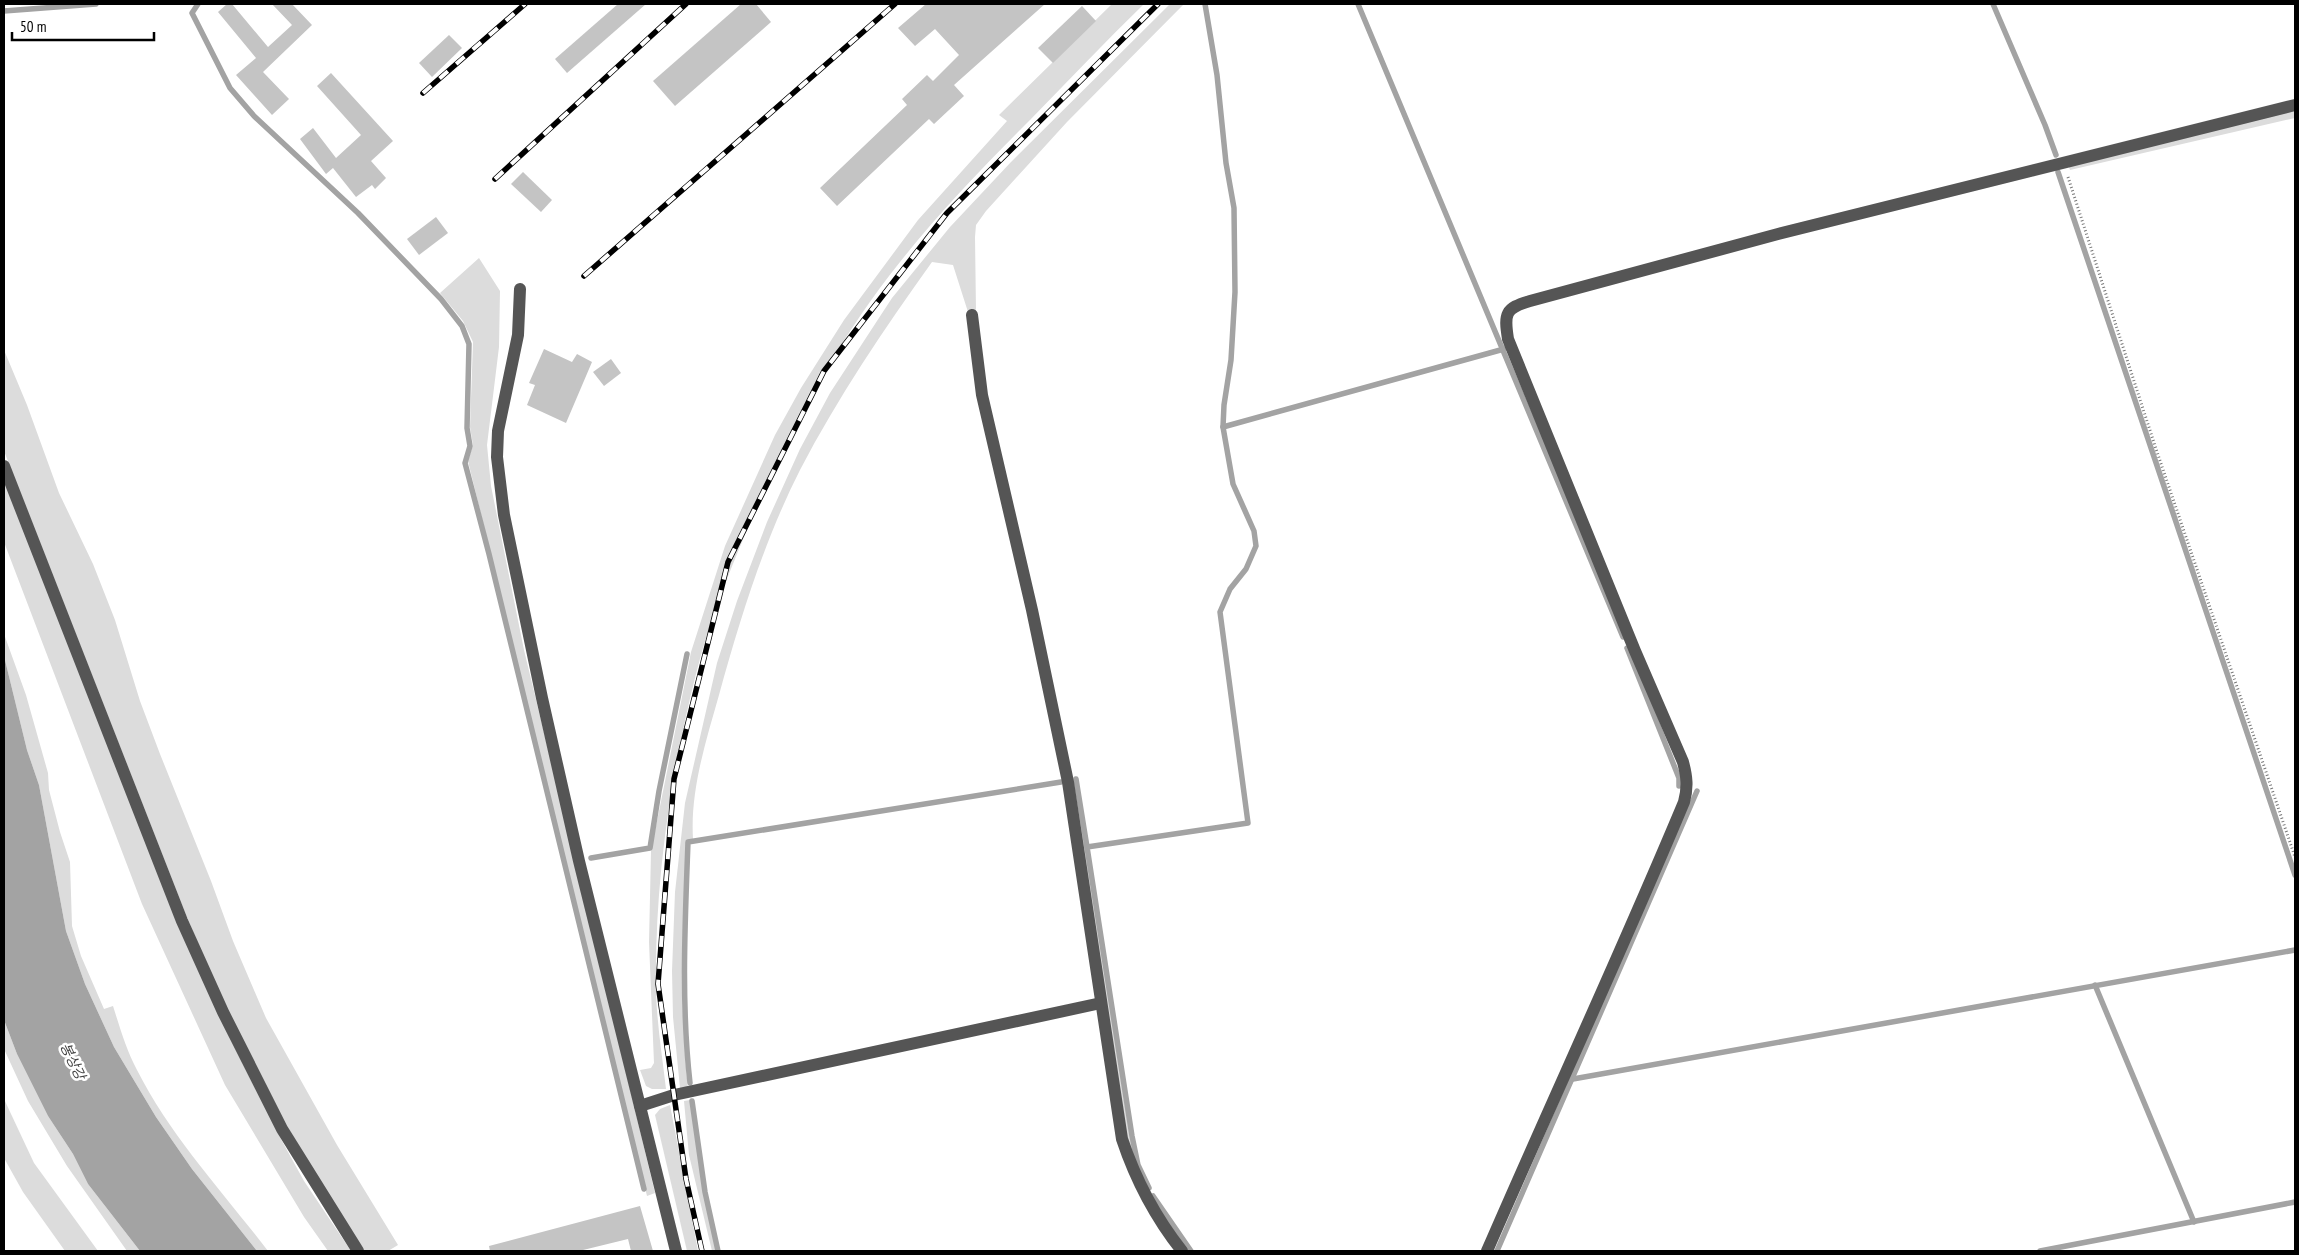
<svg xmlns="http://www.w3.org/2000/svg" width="2299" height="1255" font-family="'PT Sans Narrow','Noto Sans KR',sans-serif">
<rect width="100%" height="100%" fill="#fff"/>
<g fill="#dcdcdc">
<path d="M1112,4h32c-38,37 -75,76 -113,115 -50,50 -99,101 -142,157 -57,74 -100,157 -137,242 -21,50 -42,100 -55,152 -26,102 -42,208 -41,314 0,35 6,70 10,105h-14l-6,-3 -6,-16 11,-2 3,-5 -5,-121 2,-91 40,-199 34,-106 50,-111 26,-47 43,-68 74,-100 89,-99 -8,-6z"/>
<path d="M1170,4h14l-117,118 -81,89 -10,14 -1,12 1,74 -8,1 -15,-47 -21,-3c-48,67 -94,135 -132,208 -36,71 -60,149 -81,225 -13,46 -29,95 -26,144l-5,1c-6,83 -9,166 0,249l-8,-1 -7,-71 -1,-46 3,-79 10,-89 32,-140 20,-62 30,-79 33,-73 30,-56 62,-95 58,-71 61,-65z"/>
<polygon points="2295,108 2295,118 2070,170 2068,164"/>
<polygon points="479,258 500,291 499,347 487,445 491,486 524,650 655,1193 647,1196 468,461 473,445 470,427 473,342 463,321 440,293"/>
<polygon points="4,350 27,405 59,493 93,564 115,620 140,701 160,754 211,881 233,941 266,1018 337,1145 398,1245 388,1251 365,1251 351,1233 286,1124 225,1006 186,915 4,451"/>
<polygon points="4,479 230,1039 282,1141 304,1181 351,1251 328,1251 304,1217 225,1085 142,904 4,542"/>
<path d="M4,634l22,61 22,78 1,17 11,42 10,30 2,64 9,30 23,53 9,-3c7,22 13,43 24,64 34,67 86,122 131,181h-11l-65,-82 -36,-52 -42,-70 -29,-63 -19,-53 -27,-146 -12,-35 -23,-94z"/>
<path d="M1075,779l55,358c10,43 31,80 60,114l-7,-2c-27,-36 -45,-67 -58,-111l-55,-358z"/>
<polygon points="4,1020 17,1054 48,1116 73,1154 88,1184 140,1251 127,1251 67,1166 28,1101 4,1049"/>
<polygon points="4,1099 34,1163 98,1251 65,1251 23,1192 4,1158"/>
<polygon points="690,1100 703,1192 717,1251 712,1251 689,1155 684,1101"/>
<polygon points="670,1105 698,1251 687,1251 655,1115 660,1109"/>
</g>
<polygon fill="#a3a3a3" points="4,656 27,750 39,785 66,931 85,984 114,1047 156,1117 192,1169 257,1251 140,1251 88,1184 73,1154 48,1116 17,1054 4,1020"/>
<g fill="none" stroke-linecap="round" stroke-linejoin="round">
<g stroke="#a3a3a3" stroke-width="5.5">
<polyline points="198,4 192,13 230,88 254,116 358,213 441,299 462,326 469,344 467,428 470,446 465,463 489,554 644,1189"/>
<polyline points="1358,4 1623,637"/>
<polyline points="1993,4 2045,125 2056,155"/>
<polyline points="4,11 96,4"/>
<polyline points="2058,172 2295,875"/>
<polyline points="1223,427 1504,349"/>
<polyline points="1627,648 1679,778 1679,786"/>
<polyline points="1076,779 1087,847"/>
<polyline points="591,858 650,848 659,791 687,654"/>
<polyline points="2095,985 2194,1222"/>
<polyline points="1573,1079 2295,950"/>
<path d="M690,1083c-9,-80 -5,-160 -2,-241l373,-60"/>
<polyline points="692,1101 705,1192 718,1251"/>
<polyline points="1149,1188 1138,1165 1132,1136 1087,847 1248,823 1220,612 1230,589 1246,569 1256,546 1254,531 1233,484 1223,427 1224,405 1231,360 1235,292 1234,208 1226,163 1217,75 1205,4"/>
<polyline points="1153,1196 1191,1251"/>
<polyline points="1497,1251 1697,791"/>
<polyline points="2040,1251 2295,1202"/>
</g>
</g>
<g fill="#c4c4c4">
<polygon points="227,4 232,4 268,47 292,25 272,4 292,4 312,25 263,72 289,99 272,115 236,75 256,58 218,12"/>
<polygon points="618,4 646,4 567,73 555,59"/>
<polygon points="741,4 756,4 771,22 675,106 653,81"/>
<polygon points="926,4 1045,4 954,85 964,96 934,124 929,119 837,206 820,188 907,105 902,99 927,75 933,81 959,55 935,29 915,46 898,28"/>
<polygon points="1082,6 1096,21 1053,63 1038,48"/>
<polygon points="449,35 462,48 432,77 419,63"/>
<polygon points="331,73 393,141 371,161 386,178 375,189 372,185 356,197 333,168 326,174 300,139 313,128 336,158 361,135 317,86"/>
<polygon points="523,172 552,200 541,212 511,184"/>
<polygon points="436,217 448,233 419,255 407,239"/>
<polygon points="544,349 572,362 577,354 592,362 566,423 527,405 535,385 529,383"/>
<polygon points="611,359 621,373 604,386 593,372"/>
<polygon points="640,1206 653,1251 631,1251 628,1239 579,1251 490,1251 489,1246"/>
</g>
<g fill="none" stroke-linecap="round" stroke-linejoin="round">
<polyline stroke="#777" stroke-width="3" stroke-dasharray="1 2.5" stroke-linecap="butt" points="2068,177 2156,449 2295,857"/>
<g stroke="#555" stroke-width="12">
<polyline points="520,289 518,335 498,431 497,457 504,515 542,698 579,861 676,1251"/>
<path d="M972,315l10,80 50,215 36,172 54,357c14,42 33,78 60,112"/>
<polyline points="4,466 182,921 223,1012 282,1129 358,1251"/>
<polyline points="640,1106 674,1095 1101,1003"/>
<path d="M1487,1251c65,-150 134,-298 197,-449 4,-15 3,-25 -1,-40l-48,-111 -127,-312c-4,-25 -3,-31 22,-38l248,-67 517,-129"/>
</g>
<g stroke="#000" stroke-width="5.5">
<g id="rail">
<polyline points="423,93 525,4"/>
<polyline points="495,179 686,4"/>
<polyline points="584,276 895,4"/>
<polyline points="702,1251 686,1179 658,984 674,779 728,562 824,371 947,213 1158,4"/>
</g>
</g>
<use href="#rail" stroke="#fff" stroke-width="4" stroke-dasharray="11" stroke-linecap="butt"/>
</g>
<g text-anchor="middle" stroke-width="5" stroke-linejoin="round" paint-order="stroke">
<g font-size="14" font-style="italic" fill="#444" stroke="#fff">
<text transform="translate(73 1061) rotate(64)" y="5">봉상강</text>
</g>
</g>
<rect width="2299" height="1255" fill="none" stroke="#000000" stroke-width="10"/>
<path d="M12 32v8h142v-8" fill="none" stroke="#000000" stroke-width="2.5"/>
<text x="20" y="32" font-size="15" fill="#000000" stroke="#ffffff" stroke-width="4" paint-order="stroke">50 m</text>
</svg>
